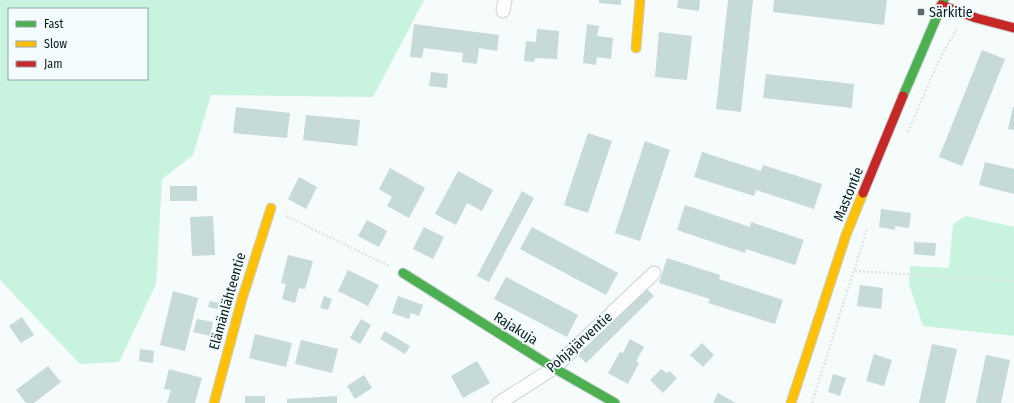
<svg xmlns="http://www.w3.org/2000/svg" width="1014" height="403" font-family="'Fira Sans Condensed',sans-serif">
<rect width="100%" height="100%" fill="#f6fbfb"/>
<g fill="#c7f3df" fill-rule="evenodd">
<path d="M0,0h424l-51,97 -162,-2 -18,60 -31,24 -6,105 -37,78 -39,2 -80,-84zM9,9h138v70h-138z"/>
<polygon points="966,216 1014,227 1014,336 923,326 909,284 910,266 949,268 953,224"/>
</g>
<g fill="#c6dad8">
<polygon points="599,0 621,0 621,5 599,3"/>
<polygon points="678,0 700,0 699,11 677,8"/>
<polygon points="728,0 753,0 741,112 716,109"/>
<polygon points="774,0 887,0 884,25 773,12"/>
<polygon points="414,24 499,35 497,51 479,48 477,64 462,62 463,53 424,48 422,58 410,57"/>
<polygon points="587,24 599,26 597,36 613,38 611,59 597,57 596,65 583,63"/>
<polygon points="537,29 559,31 557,59 535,58 534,62 524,61 526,41 536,42"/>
<polygon points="659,32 692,36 687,80 655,77"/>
<polygon points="982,50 1005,59 962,166 939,157"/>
<polygon points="431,72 448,74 447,88 429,86"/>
<polygon points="766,74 854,84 852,108 763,98"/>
<polygon points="236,107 290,113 287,138 233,133"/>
<polygon points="1013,107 1014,107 1014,130 1008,129"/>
<polygon points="306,115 360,120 357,146 303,140"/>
<polygon points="588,133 612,141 588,213 564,205"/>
<polygon points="645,141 670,150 640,241 615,233"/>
<polygon points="702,152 761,171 763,165 822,184 814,209 756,190 754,196 694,177"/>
<polygon points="985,162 1014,169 1014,194 979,185"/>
<polygon points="390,168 425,188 409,218 387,206 392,197 379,189"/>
<polygon points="458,171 493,190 482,211 467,203 456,225 435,214"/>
<polygon points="299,177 317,187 306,209 288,199"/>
<rect x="170" y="186" width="27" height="15"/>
<polygon points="522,191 534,198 489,282 477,276"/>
<polygon points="685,205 750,227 751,222 804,240 795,265 746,249 745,253 677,230"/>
<polygon points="881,209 911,213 909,228 895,226 895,230 879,227"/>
<polygon points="213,216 215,255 192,256 190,217"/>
<polygon points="367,220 387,231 379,247 358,236"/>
<polygon points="424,227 444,237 433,259 413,249"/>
<polygon points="532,227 618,273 606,295 520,249"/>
<polygon points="914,242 936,243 935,256 914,254"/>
<polygon points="288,255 313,261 305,289 299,288 295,303 282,299 286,284 281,283"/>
<polygon points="667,258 720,275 719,279 783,300 775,324 708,303 710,299 659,283"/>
<polygon points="348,270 379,285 368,306 338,291"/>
<polygon points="506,277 578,315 567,337 494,299"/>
<polygon points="860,285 883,288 881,309 857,306"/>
<polygon points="646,288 654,296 586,363 578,355"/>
<polygon points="173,291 198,298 185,351 160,345"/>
<polygon points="324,296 332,299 328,310 320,308"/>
<polygon points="398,296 423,305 419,316 411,313 409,319 392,313"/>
<polygon points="210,301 219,303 218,309 208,307"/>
<polygon points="22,317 34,335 21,343 9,326"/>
<polygon points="197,319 213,322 210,336 193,332"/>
<polygon points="361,319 371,325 360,344 350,338"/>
<polygon points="385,331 410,346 405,354 380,339"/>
<polygon points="255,334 292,343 286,367 249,358"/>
<polygon points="630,339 644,347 636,361 639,363 628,384 608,373 620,352 623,353"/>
<polygon points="301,340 338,349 332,373 295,364"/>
<polygon points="702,343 714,355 703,367 690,355"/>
<polygon points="932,344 957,349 945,403 919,403"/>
<polygon points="140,349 154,351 153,363 139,361"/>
<polygon points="874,354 892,360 884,386 866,381"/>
<polygon points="986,355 1010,360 1001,403 976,403"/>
<polygon points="477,361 490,383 463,398 451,376"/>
<polygon points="48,366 61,382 34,403 26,403 16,390"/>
<polygon points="169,369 202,378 195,403 167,403 171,390 164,389"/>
<polygon points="661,369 667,373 669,371 677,378 663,393 650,380"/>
<polygon points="833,374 846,378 840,396 828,392"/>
<polygon points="364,375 372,388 355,399 347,386"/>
<polygon points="718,393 736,403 713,403"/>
<rect x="245" y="396" width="20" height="7"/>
<polygon points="337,396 337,403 287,403 287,399"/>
</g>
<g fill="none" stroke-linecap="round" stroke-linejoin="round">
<g stroke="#c8d2d4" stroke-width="15">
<g id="street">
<polyline points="503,11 505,0"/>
<polyline points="499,403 554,368 654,273"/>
</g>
</g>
<g stroke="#c8d2d4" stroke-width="11">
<g id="fast">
<polyline points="903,96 944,0"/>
<polyline points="403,273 554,368 615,403"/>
</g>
</g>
<g stroke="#c8d2d4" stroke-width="11">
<g id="slow">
<polyline points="636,48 640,0"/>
<polyline points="214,403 242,299 271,208"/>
<polyline points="791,403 846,235 863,193"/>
</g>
</g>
<g stroke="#c8d2d4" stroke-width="11">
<g id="jam">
<polyline points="941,5 976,18 1014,28"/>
<polyline points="863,193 903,96"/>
</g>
</g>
<g stroke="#e2e5e5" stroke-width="2.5" stroke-dasharray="2 2" stroke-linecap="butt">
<polyline points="908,132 939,60 958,27"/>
<polyline points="286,216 389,266"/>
<polyline points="855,271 1014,281"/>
<polyline points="812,403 867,229"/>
</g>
<use href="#street" stroke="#fefefe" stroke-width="13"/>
<use href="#fast" stroke="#4caf50" stroke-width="9"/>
<use href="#slow" stroke="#ffc107" stroke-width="9"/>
<use href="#jam" stroke="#c62828" stroke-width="9"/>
</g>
<rect fill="#5d6a6c" stroke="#f3fcfe" stroke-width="1.5" x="917" y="8" width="8" height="8" rx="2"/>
<g text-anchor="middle" stroke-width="3.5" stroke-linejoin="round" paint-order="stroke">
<g font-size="14" fill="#0a1c1f" stroke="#f3fcfe" text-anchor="start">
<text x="929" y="17">Särkitie</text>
</g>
<g font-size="14" fill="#0a1c1f" stroke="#f3fcfe">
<text transform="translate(848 194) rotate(-68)" y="5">Mastontie</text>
<text transform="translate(227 301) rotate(-74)" y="5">Elämänlähteentie</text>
<text transform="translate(516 328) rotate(32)" y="5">Rajakuja</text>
<text transform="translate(579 342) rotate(-42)" y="5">Pohjajärventie</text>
</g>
</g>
<rect x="8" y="8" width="140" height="72" fill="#f3fcfe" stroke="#96a2a5"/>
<rect x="16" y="21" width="20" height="6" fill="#4caf50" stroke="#96a2a5"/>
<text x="44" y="28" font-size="12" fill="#0a1c1f">Fast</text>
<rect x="16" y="41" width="20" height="6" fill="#ffc107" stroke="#96a2a5"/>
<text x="44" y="48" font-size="12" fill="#0a1c1f">Slow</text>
<rect x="16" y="61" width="20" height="6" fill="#c62828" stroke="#96a2a5"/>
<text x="44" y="68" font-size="12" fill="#0a1c1f">Jam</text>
</svg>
